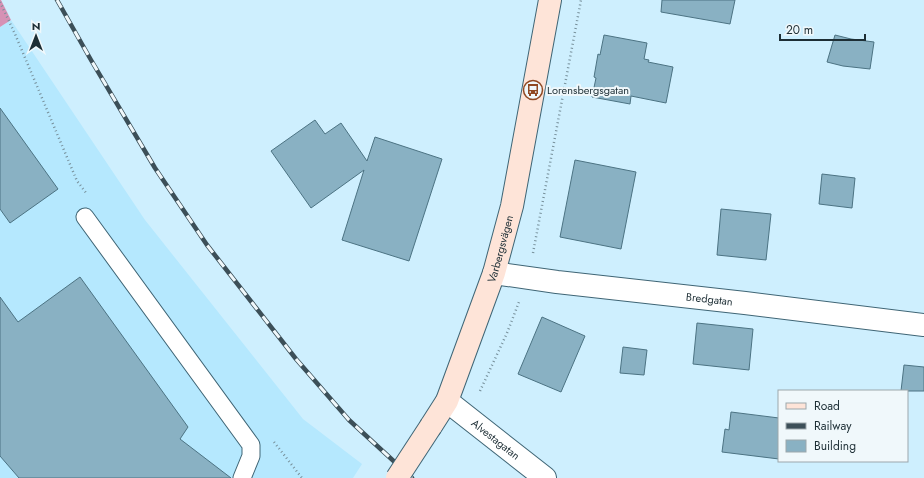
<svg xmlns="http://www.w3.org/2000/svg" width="924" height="478" font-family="Jost,sans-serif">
<rect width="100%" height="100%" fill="#ceeffe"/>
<polygon fill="#b5e8fe" points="11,20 145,220 303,419 362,464 353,478 0,478 0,27"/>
<polygon fill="#d691b5" points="0,0 1,0 11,20 0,27"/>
<g fill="#89b1c3" stroke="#4c7383">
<polygon points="662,0 735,0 730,24 661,12"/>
<polygon points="604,35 647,43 644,59 649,60 648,62 673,67 666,103 631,96 630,104 592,97 596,78 594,77 598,54 600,55"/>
<polygon points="835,35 851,39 874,42 870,69 843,66 827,62"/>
<polygon points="0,108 58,189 10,223 0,209"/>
<polygon points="315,120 325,134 341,123 367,161 375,137 442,159 409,261 342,240 364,170 311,208 271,151"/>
<polygon points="575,160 636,172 621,249 560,237"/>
<polygon points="822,174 855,178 852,208 819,204"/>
<polygon points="721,209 771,214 766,260 717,255"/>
<polygon points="80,277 188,427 180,439 231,478 19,478 0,456 0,297 18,322"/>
<polygon points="542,317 585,336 561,392 518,374"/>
<polygon points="697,323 753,329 749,370 693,364"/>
<polygon points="623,347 647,350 644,375 620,373"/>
<polygon points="904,365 924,367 924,391 901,391"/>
<polygon points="731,412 779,418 779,459 722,452 725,429 729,430"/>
</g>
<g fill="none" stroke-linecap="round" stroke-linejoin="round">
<g stroke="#3f6575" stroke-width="19">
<polyline id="service" points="85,217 251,445 251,456 242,478"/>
</g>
<g stroke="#3f6575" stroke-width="24">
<g id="minor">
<path id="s1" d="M494,273l63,9 188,21 179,22"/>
<path id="s2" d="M447,401l98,77"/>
</g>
</g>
<g stroke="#3f6575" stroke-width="24">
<g id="secondary">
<path id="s3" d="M431,426l16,-25 47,-128 18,-67 38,-206"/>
</g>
</g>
<g stroke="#77909b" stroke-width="2.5" stroke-dasharray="1 3" stroke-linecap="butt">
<polyline points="0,2 15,34 77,181 87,194"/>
<polyline points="533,253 581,0"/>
<polyline points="480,391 507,333 519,302"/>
<polyline points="274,442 302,478"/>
</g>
<use href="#service" stroke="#fff" stroke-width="17"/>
<use href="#minor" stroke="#fff" stroke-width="22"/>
<use href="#secondary" stroke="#fee4d8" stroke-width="22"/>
<g stroke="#3c4f58" stroke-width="4.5">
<polyline id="rail" points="57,0 91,60 155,168 207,245 296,359 349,420 412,478"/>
</g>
<use href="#rail" stroke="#f0f8fb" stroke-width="3" stroke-dasharray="9" stroke-linecap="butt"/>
<g stroke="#3f6575" stroke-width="24" stroke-linecap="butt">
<polyline id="secondary-bridge" points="397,478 431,426"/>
</g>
<use href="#secondary-bridge" stroke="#fee4d8" stroke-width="22"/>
</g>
<defs>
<g id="bus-ring" transform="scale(1)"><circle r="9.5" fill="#f0f8fb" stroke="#904923" stroke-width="1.5"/><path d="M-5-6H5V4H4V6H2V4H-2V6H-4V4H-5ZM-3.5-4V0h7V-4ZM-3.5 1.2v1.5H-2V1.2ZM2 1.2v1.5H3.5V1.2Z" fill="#904923"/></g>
</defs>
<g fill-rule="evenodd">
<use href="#bus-ring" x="533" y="90"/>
</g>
<g text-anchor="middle" stroke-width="4" stroke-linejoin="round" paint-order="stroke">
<g font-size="11" fill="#1d2e35" stroke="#f0f8fb" text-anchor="start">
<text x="547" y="94">Lorensbergsgatan</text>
</g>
<g font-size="11" fill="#1d2e35" stroke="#f0f8fb">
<text dy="4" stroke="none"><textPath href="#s3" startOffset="191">Varbergsvägen</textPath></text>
<text dy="4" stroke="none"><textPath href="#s1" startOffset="217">Bredgatan</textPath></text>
<text dy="4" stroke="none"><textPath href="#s2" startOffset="62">Alvestagatan</textPath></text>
</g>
</g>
<rect x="778" y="390" width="130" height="72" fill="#f0f8fb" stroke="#9ca7ac"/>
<rect x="786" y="403" width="20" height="6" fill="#fee4d8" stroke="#9ca7ac"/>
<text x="814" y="410" font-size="12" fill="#1d2e35">Road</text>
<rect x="786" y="423" width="20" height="6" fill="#3c4f58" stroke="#9ca7ac"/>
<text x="814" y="430" font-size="12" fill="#1d2e35">Railway</text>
<rect x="786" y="440" width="20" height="12" fill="#89b1c3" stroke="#9ca7ac"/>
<text x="814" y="450" font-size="12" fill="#1d2e35">Building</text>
<g transform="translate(36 36)" stroke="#f0f8fb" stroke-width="3" paint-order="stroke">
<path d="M0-3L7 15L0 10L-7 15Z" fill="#1d2e35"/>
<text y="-6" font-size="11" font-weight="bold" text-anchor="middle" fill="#1d2e35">N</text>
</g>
<path d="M780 34v6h85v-6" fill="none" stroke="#1d2e35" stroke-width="2"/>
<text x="786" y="34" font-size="12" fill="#1d2e35" stroke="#f0f8fb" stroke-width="3" paint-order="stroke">20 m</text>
</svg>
